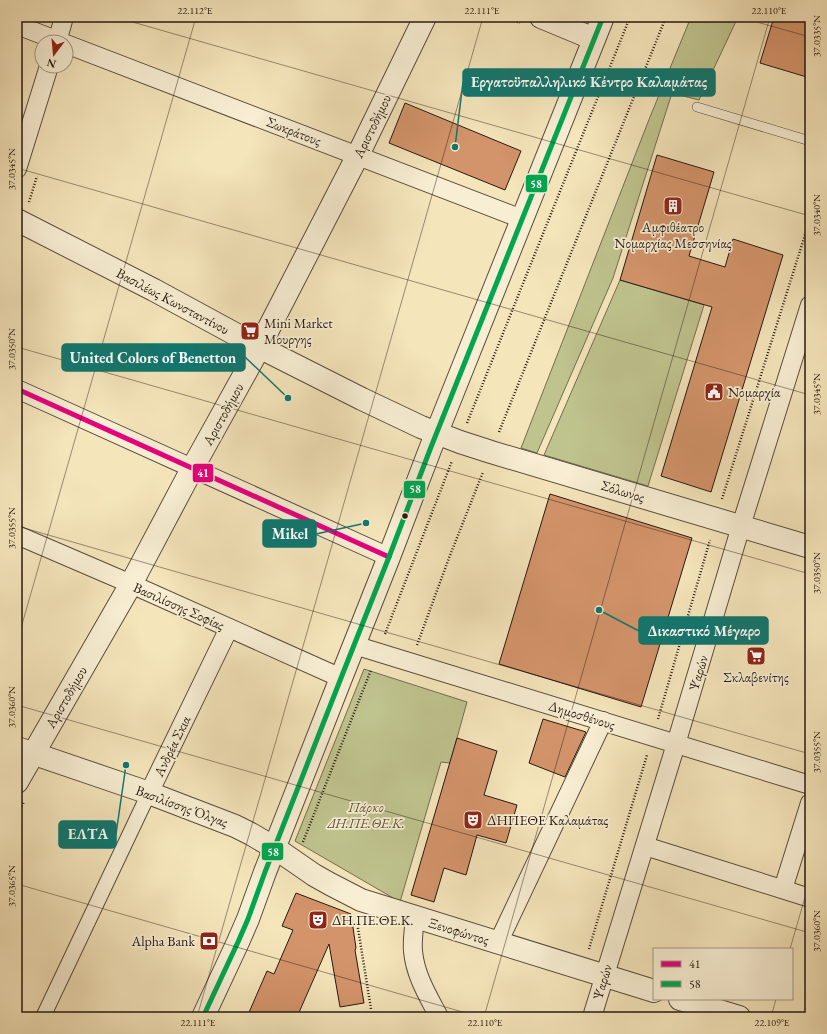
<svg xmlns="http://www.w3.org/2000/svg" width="827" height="1034" font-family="'EB Garamond',serif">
<rect width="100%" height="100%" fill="#f5e5bb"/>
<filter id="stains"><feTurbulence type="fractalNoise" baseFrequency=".005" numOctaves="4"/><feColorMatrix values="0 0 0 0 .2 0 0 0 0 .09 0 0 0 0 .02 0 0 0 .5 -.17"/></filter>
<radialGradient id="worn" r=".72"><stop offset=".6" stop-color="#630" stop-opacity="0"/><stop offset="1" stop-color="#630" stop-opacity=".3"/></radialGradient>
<g fill="#bfc38e" stroke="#726e50">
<polygon points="691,17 738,17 699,100 672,93 613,278 537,453 521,448 650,117"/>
<polygon points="620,280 704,305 648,486 544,455"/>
<polygon points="364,669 467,702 450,763 441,762 400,902 295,841"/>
</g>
<g fill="#d4946b" stroke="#251912">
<polygon points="774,17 810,17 810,78 760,63"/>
<polygon points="405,103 521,151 505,190 389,143"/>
<polygon points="657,155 714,172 689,256 725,267 733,239 783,255 711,492 661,476 712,307 620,280"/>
<polygon points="550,494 692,538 641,707 499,664"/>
<polygon points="543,719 586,732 565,777 529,763"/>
<polygon points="457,738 497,751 484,795 517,805 506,843 477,835 466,875 444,868 434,902 411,895"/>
<polygon points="296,893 351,914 356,948 355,950 364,1003 340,1007 329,944 297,1017 247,1017 267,971 274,974 293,930 282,926"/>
</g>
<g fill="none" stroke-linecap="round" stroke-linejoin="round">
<g stroke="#594c3c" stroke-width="10">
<polyline id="service" points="697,107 810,141"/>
</g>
<g stroke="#594c3c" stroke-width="16">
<polyline id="pedestrian" points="43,1017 149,793"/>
</g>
<g stroke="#594c3c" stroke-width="20">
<g id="minor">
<polyline points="17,25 61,42"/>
<polyline points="57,42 64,17"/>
<polyline points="66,44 522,219"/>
<polyline points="17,169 49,66"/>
<polyline points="17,389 389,557"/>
<polyline points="17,535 131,584 341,678"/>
<polyline points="354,645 810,785"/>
<polyline points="149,793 229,628"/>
<polyline points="645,846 810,898"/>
<polyline points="783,889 810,803"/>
<path d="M415,917c-1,12 -3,23 -2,34 2,24 15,45 26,66"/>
<polyline points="498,943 603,721"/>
<polyline points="592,1017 676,744 741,526 810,305"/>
</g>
</g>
<g stroke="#594c3c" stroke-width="24">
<g id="tertiary">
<polyline points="541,17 594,39"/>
<polyline points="17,220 154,290 259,347 362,399 421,427 460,442 491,452 810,547"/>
<polyline points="17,748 149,793 235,826 251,834 275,848 314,875 330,884 361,900 654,991"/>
<polyline points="17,782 131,584 192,469 253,359 358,155 425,17"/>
<polyline points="680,999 739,1017"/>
<polyline points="203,1017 238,942 248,919 265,872 341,678 389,557 431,447 603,17"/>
</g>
</g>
<g stroke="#251912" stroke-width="2.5" stroke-dasharray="1 2" stroke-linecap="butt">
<polyline points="506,17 520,23"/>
<polyline points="29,202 37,176"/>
<polyline points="467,423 630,17"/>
<polyline points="499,432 666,17"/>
<polyline points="722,499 810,219"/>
<polyline points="385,634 452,461"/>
<polyline points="417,645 449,558 483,472"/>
<polyline points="658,719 710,540"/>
<polyline points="17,814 24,802"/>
<polyline points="303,842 371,670"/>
<polyline points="357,922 371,1009"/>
<polyline points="589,949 647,755"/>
</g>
<use href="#service" stroke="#f8eed3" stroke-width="9"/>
<use href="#pedestrian" stroke="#f8eed3" stroke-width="14"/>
<use href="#minor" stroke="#f8eed3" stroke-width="18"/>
<use href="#tertiary" stroke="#f8eed3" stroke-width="22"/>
<g stroke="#f8eed3" stroke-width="8">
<polyline id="bus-1" points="17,389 389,557"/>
</g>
<g stroke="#f8eed3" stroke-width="8">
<polyline id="bus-2" points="203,1017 238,942 248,919 265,872 341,678 389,557 431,447 603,17"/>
</g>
<use href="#bus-1" stroke="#e5007d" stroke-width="5"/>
<use href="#bus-2" stroke="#00a651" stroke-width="5"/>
</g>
<path fill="none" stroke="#251912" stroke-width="1" stroke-opacity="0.45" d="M115,17l695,199M739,17l71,20M17,168l793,227M17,347l793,227M17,526l793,228M17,642l179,-625M17,705l793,228M17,884l463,133M790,949l20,-69M197,1017l286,-1000M484,1017l286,-1000M771,1017l5,-18"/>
<defs>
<g id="building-square" transform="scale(1)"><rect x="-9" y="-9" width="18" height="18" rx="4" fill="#8f2418" stroke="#f8eed3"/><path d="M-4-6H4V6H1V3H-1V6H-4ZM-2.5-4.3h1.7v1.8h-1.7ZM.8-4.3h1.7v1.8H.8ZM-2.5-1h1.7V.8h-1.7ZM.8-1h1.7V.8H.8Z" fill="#fff"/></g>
<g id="supermarket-square" transform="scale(1)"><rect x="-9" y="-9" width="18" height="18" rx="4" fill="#8f2418" stroke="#f8eed3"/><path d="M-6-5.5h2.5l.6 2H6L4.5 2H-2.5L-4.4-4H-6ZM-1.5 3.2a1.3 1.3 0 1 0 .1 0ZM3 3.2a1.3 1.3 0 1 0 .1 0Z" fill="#fff"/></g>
<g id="civic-square" transform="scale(1)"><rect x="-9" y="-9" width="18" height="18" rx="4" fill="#8f2418" stroke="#f8eed3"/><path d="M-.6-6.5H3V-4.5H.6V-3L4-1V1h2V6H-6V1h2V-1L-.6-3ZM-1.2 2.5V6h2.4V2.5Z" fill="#fff"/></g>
<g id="theatre-square" transform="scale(1)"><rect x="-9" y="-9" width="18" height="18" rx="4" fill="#8f2418" stroke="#f8eed3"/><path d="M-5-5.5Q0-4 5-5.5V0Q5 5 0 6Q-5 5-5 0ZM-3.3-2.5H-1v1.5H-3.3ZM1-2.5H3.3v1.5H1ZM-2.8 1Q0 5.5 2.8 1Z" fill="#fff"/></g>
<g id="bank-square" transform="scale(1)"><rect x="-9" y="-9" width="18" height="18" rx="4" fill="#8f2418" stroke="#f8eed3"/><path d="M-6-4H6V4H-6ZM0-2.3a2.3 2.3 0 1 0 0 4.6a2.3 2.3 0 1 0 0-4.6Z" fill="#fff"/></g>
</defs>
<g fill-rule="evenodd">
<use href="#building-square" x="673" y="206"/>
<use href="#supermarket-square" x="250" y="331"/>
<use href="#civic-square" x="714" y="392"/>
<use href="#supermarket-square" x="756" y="656"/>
<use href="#theatre-square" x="473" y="820"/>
<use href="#theatre-square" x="318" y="920"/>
<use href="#bank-square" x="209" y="941"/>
</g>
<circle fill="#251912" stroke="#f8eed3" stroke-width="1.5" cx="405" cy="516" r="3.5"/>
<g text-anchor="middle" stroke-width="3.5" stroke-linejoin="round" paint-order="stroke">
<g font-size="14" fill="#251912" stroke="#f8eed3">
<text transform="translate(372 126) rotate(-64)" y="5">Αριστοδήμου</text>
<text transform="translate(294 131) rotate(21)" y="5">Σωκράτους</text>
<text transform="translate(173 301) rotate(28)" y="5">Βασιλέως Κωνσταντίνου</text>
<text transform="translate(223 414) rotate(-61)" y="5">Αριστοδήμου</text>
<text transform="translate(623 491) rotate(17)" y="5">Σόλωνος</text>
<text transform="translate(179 606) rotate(24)" y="5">Βασιλίσσης Σοφίας</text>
<text transform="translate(698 673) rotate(-73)" y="5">Ψαρών</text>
<text transform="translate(66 697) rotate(-60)" y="5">Αριστοδήμου</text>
<text transform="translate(582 715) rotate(17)" y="5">Δημοσθένους</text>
<text transform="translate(172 746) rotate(-64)" y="5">Ανδρέα Σκια</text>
<text transform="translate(182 806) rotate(20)" y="5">Βασιλίσσης Όλγας</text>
<text transform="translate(459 931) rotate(17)" y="5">Ξενοφώντος</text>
<text transform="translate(602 982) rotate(-73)" y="5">Ψαρών</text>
</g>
<g font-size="14" fill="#251912" stroke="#f8eed3" text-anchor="start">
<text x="673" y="232" text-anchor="middle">Αμφιθέατρο<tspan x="673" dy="16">Νομαρχίας Μεσσηνίας</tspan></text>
<text x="264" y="328">Mini Market<tspan x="264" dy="16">Μουργης</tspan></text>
<text x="728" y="397">Νομαρχία</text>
<text x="756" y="682" text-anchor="middle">Σκλαβενίτης</text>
<text x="487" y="825">ΔΗΠΕΘΕ Καλαμάτας</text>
<text x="332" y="925">ΔΗ.ΠΕ.ΘΕ.Κ.</text>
<text x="195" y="946" text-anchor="end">Alpha Bank</text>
</g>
<g font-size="14" font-style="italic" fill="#5b543d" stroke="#f8eed3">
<text x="366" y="812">Πάρκο<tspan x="366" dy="16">ΔΗ.ΠΕ.ΘΕ.Κ.</tspan></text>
</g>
</g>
<path fill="none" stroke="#0f766e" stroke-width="1.5" d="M455 147L463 82M288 398L245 357M366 523L316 534M599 610L639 631M126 765L116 834"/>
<g fill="#0f766e" stroke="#f8eed3" stroke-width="1.5">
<circle cx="455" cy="147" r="4"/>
<circle cx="288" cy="398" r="4"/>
<circle cx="366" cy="523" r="4"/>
<circle cx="599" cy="610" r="4"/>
<circle cx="126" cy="765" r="4"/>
</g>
<g fill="#0f766e" stroke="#0f766e" stroke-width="1.5">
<rect x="463" y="69" width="252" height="27" rx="4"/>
<rect x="62" y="344" width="183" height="27" rx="4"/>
<rect x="263" y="520" width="53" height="27" rx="4"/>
<rect x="639" y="617" width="129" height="27" rx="4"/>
<rect x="59" y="821" width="57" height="27" rx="4"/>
</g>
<g font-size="15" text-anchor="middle" font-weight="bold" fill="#fff">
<text x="589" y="87">Εργατοϋπαλληλικό Κέντρο Καλαμάτας</text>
<text x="153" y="363">United Colors of Benetton</text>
<text x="290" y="539">Mikel</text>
<text x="704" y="636">Δικαστικό Μέγαρο</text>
<text x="88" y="839">ΕΛΤΑ</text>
</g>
<g stroke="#f8eed3" stroke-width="1.5">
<rect x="525" y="174" width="23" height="19" rx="4" fill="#00a651"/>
<rect x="192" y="463" width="22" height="20" rx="4" fill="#e5007d"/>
<rect x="403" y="480" width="23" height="19" rx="4" fill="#00a651"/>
<rect x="261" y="842" width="23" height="19" rx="4" fill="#00a651"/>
</g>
<g font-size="11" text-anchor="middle" font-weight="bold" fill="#fff">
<text x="536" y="188">58</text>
<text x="203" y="477">41</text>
<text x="415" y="493">58</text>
<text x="273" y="856">58</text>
</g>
<rect width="827" height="1034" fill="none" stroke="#f5e5bb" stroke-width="44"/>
<rect x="653" y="948" width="140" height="52" fill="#f8eed3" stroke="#a49986"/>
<rect x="661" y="961" width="20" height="6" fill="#e5007d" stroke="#a49986"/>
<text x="689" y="968" font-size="12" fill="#251912">41</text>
<rect x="661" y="981" width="20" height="6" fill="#00a651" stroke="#a49986"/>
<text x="689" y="988" font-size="12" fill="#251912">58</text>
<g transform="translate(54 54) rotate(196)"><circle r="19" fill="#f8eed3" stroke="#a49986"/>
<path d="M0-3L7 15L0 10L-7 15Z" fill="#8f2418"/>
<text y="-6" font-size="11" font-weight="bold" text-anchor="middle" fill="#251912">N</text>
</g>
<rect x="22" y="22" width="783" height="990" fill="none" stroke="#251912" stroke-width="1.5"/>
<g font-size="10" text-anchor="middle" fill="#251912">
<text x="195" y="14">22.112°E</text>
<text x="482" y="14">22.111°E</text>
<text x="769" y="14">22.110°E</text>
<text transform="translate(816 36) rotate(-90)" y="4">37.0335°N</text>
<text transform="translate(11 169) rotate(-90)" y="4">37.0345°N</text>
<text transform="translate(816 215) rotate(-90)" y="4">37.0340°N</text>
<text transform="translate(11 349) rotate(-90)" y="4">37.0350°N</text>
<text transform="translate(816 394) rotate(-90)" y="4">37.0345°N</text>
<text transform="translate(11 528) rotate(-90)" y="4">37.0355°N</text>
<text transform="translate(816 573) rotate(-90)" y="4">37.0350°N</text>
<text transform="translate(11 707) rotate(-90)" y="4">37.0360°N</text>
<text transform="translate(816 752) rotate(-90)" y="4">37.0355°N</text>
<text transform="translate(11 886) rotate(-90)" y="4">37.0365°N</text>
<text transform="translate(816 931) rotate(-90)" y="4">37.0360°N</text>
<text x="198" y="1026">22.111°E</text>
<text x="485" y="1026">22.110°E</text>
<text x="772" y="1026">22.109°E</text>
</g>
<rect width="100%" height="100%" filter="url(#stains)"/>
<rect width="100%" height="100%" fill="url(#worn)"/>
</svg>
